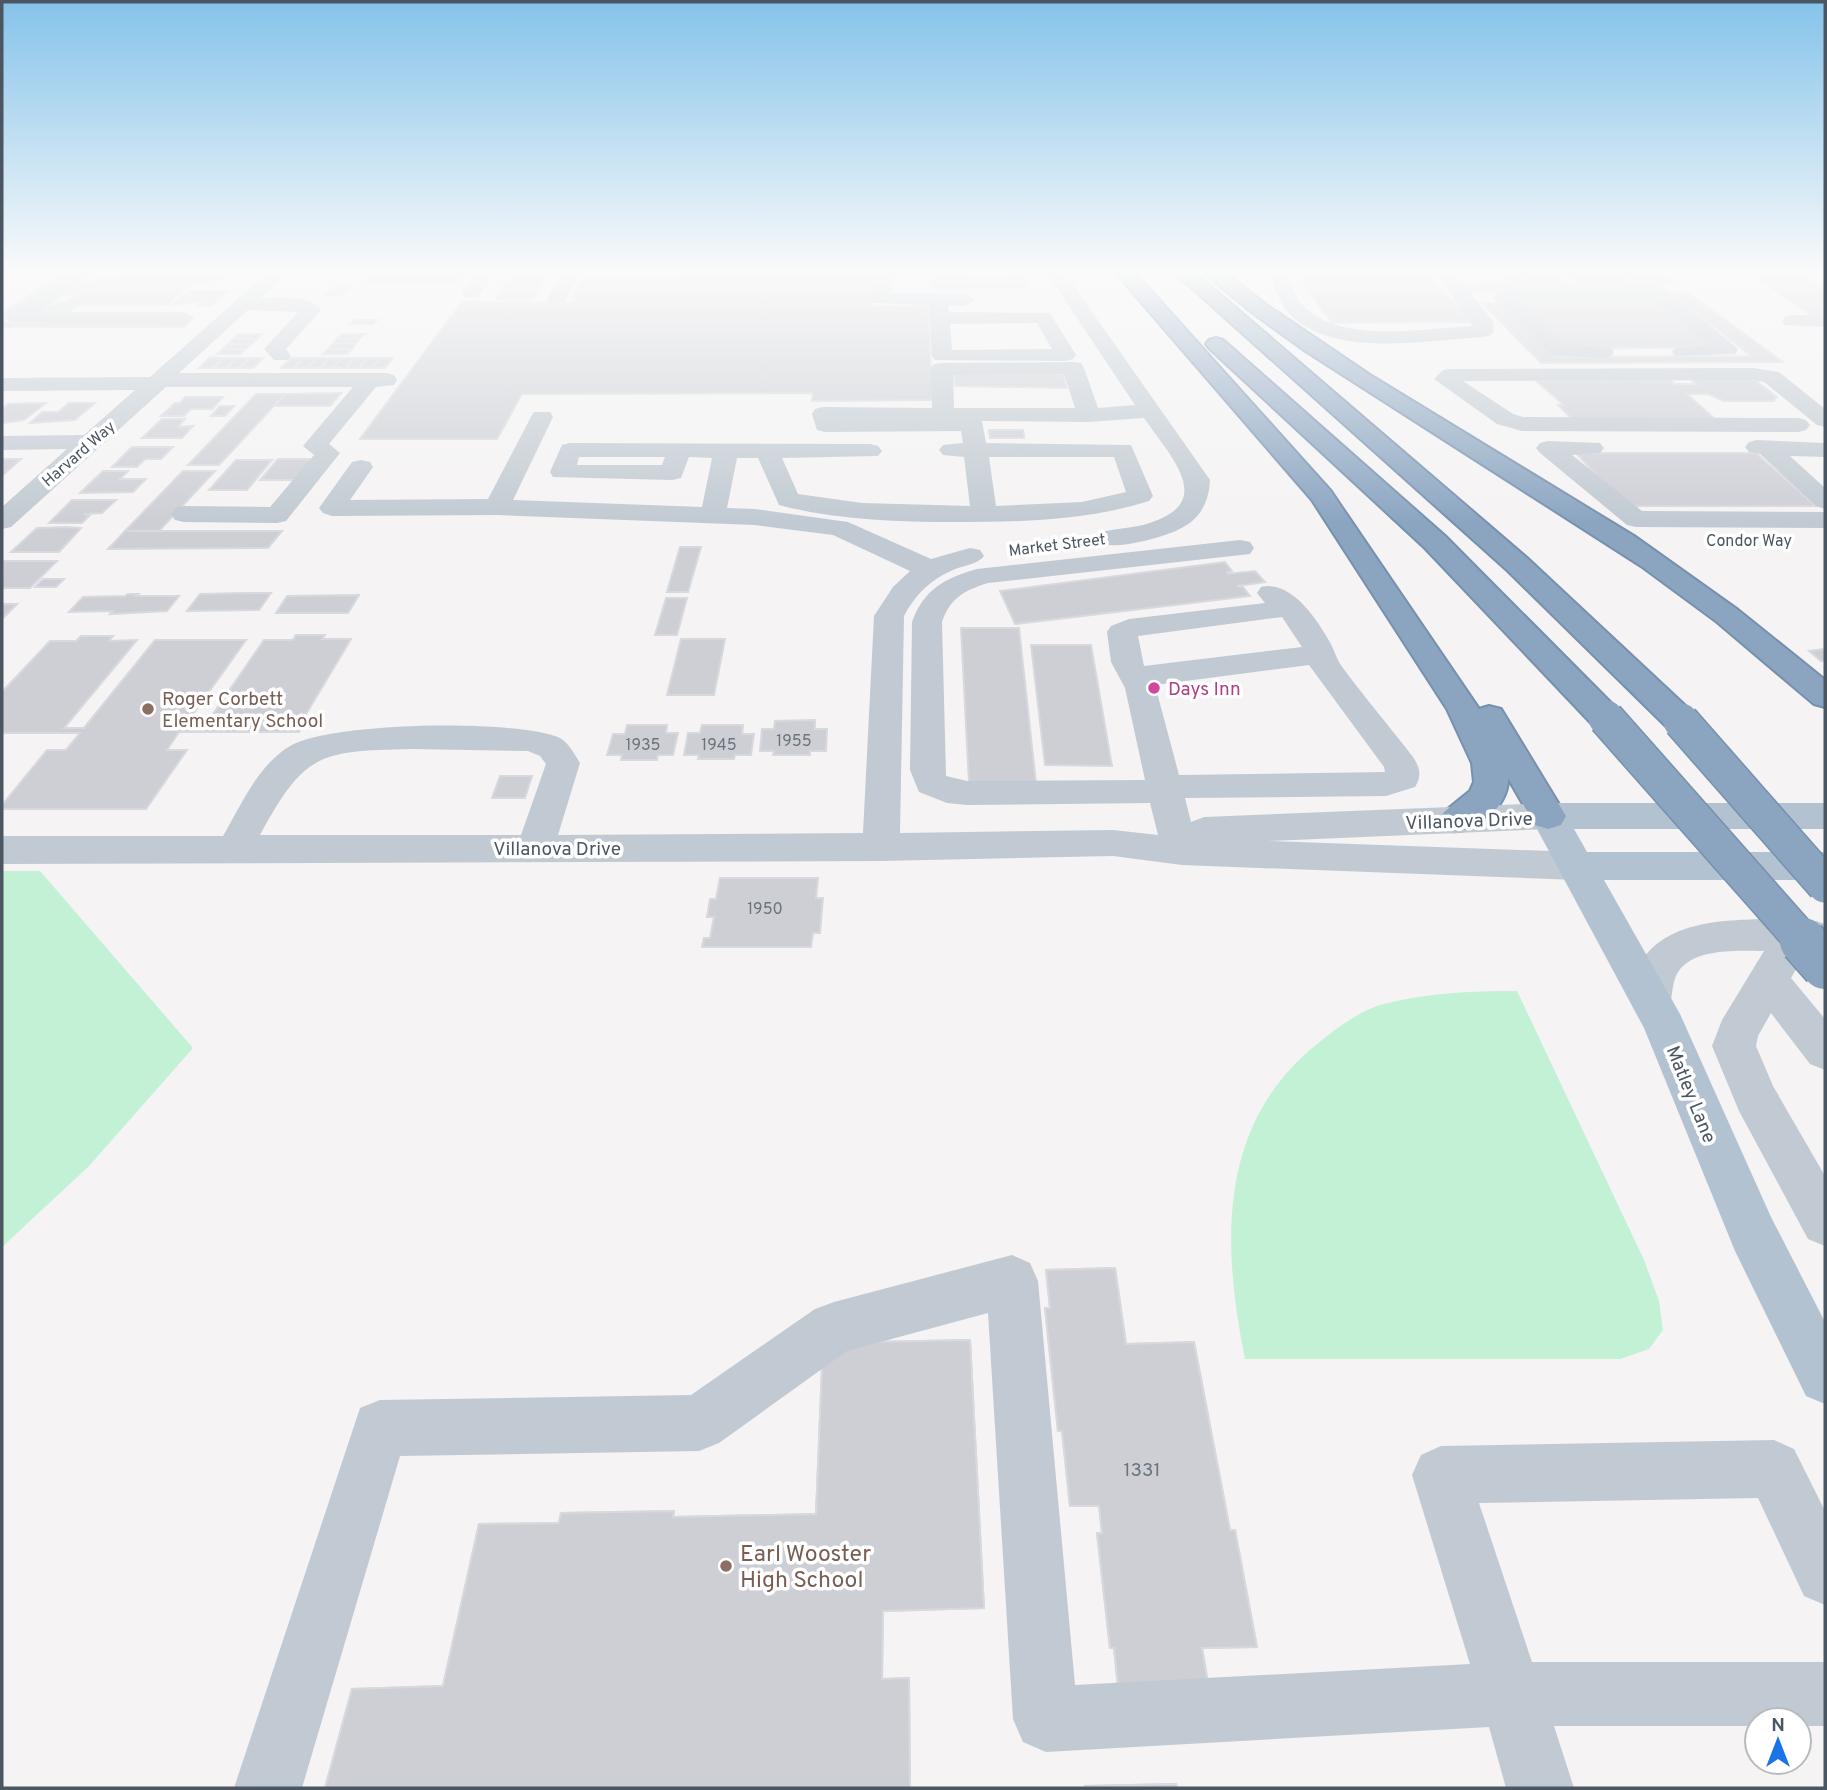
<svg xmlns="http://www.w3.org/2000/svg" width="1827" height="1790" font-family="Overpass,sans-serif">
<rect width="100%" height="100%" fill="#f5f3f3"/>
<g fill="#c3f1d5">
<polygon points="2,871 40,871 193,1048 89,1166 2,1247"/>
<path d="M1517,991l127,269 15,41 4,29 -14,19 -29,10h-375c-23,-114 -28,-234 71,-314 18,-15 42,-33 64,-40 44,-12 91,-14 137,-14z"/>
</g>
<g fill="#cdcfd5" stroke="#d7d9de" stroke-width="2">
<polygon points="63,272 75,272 2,321 2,314"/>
<polygon points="127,272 225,272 220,276 226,276 220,281 193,283 166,305 78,305 68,312 40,312 56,302 67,302 77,295 64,294 81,282 96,278 118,278"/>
<polygon points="454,272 466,272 457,284 363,285 372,275 452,275"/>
<polygon points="514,272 550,272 533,299 496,299 502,290 499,290"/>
<polygon points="1307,272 1428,275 1473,322 1332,323 1297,276 1310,276"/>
<polygon points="1494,272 1551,272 1564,283 1506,283"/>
<polygon points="1563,272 1620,272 1634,283 1575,283"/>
<polygon points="1644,272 1664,274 1677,283 1662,285"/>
<polygon points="1748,272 1797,272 1825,290 1825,318 1815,318"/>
<polygon points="683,275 874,277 872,306 928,306 931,368 935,368 932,400 812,401 813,393 522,394 497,439 360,439 462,302 573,302 575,298 571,298 583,278 682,278"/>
<polygon points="1497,281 1502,285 1641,285 1648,290 1471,292 1464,285"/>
<polygon points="333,287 350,287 343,295 325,295"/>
<polygon points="189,291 228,291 211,306 198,306 204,301 171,305"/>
<polygon points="1669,292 1687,292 1783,362 1541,363 1482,303 1500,303 1555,357 1751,356"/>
<polygon points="1657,300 1713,347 1576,349 1560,344 1515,302"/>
<polygon points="355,320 377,320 373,324 350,324"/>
<polygon points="2,322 190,322 183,327 2,327"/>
<polygon points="239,334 262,334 257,339 234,338"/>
<polygon points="342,334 365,334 360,338 337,339"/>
<polygon points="234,338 257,339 251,344 228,344"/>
<polygon points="360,338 356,343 333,344 337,339"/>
<polygon points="356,343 352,349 328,349 333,344"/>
<polygon points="228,344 251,344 246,349 223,349"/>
<polygon points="223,349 246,349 240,354 217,354"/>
<polygon points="328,349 352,349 347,354 323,354"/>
<polygon points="210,357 223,358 213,368 199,368"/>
<polygon points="223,358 237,358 226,368 213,368"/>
<polygon points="237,358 250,358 239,368 226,368"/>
<polygon points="250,358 263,358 253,368 239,368"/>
<polygon points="291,358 303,358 294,368 281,368"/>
<polygon points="303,358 316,358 307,368 294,368"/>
<polygon points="316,358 329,358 320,368 307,368"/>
<polygon points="329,358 342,358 333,368 320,368"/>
<polygon points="342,358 354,358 346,368 333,368"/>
<polygon points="354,358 367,358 359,368 346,368"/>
<polygon points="367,358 380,358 372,368 359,368"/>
<polygon points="380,358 393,358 385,368 372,368"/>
<polygon points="954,374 1063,374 1067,388 955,386"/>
<polygon points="1696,377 1755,380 1777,397 1774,401 1724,401 1708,394 1687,394 1713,417 1709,421 1571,418 1558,405 1564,405 1536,381 1670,380 1675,384 1696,384 1692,381"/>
<polygon points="341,393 330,406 274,406 285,394"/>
<polygon points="256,394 285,394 219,465 188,465"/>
<polygon points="185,397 223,397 212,409 191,409 184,416 161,416 175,403 180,403"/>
<polygon points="46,403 24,420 2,423 2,409 8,404"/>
<polygon points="69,403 95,403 75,420 30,423 42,412 58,412"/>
<polygon points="220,406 234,406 225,416 211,416"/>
<polygon points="162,419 185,419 178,427 193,426 182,438 142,438"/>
<polygon points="989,430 1023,430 1024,438 990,438"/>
<polygon points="132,447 173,447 161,459 145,459 137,467 112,467"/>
<polygon points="1576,453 1756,453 1816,506 1624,506"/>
<polygon points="2,459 21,459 2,476"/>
<polygon points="278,459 313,459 296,480 260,480"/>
<polygon points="236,460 272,460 247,490 209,490"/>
<polygon points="103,471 128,471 120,479 146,479 133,492 80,493"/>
<polygon points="183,471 215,471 159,531 125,531"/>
<polygon points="72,500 116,500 102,513 84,514 90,515 82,523 49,523"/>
<polygon points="37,528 66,527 81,528 59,552 11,552"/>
<polygon points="125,531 282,531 268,548 108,549"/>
<polygon points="680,547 701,547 688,592 667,592"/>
<polygon points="57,561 30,588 2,588 3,561"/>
<polygon points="1225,562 1232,571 1227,572 1228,574 1255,571 1265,582 1237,586 1243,587 1250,596 1015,624 1000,591"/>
<polygon points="43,579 64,579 56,587 35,587"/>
<polygon points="243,593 271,593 259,610 187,611 200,594"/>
<polygon points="128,594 138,594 135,596 179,596 167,611 110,614 113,611 69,612 83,597 125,596"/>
<polygon points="359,595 348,613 276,613 287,596"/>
<polygon points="666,598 687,598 677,635 655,635"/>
<polygon points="2,604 17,604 2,619"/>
<polygon points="961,628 1019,628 1036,783 969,783"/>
<polygon points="296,635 325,635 322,639 351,639 299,726 302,726 299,732 179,732 167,750 187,750 146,809 2,809 2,805 47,750 66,750 80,733 2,733 2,692 50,641 76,641 81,636 113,636 109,641 137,640 64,728 84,728 155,640 246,640 184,727 204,727 264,640 293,640"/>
<polygon points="681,639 725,639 714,695 667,695"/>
<polygon points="1031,645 1091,645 1112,766 1045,765"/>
<polygon points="1825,649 1825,661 1821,661 1809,651"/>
<polygon points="815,720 815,729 827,729 826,751 810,751 810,755 773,755 774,751 760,751 762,729 774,729 775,721"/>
<polygon points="627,725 667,725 666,733 678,733 673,755 658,755 657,760 621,760 622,755 607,755 613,734 625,734"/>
<polygon points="702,725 743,725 742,734 754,734 751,755 735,755 734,759 698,759 699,755 684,755 688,733 700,733"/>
<polygon points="500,776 532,776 525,798 492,798"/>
<polygon points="720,878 818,878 816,898 823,898 820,933 813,933 811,947 702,947 704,938 710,938 714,917 707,917 710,899 716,899"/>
<polygon points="1115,1268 1126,1344 1194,1342 1230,1530 1235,1530 1257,1647 1202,1648 1210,1695 1119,1697 1114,1648 1110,1648 1097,1533 1102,1533 1099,1506 1070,1506 1062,1431 1058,1431 1045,1308 1050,1308 1046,1270"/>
<polygon points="1115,1268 1126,1344 1194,1342 1230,1530 1235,1530 1257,1647 1202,1648 1210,1695 1119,1697 1114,1648 1110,1648 1097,1533 1102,1533 1099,1506 1070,1506 1062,1431 1058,1431 1045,1308 1050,1308 1046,1270"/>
<polygon points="970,1340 984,1608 883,1611 882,1679 909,1678 910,1788 325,1788 352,1689 443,1686 479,1524 559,1523 561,1513 674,1511 673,1517 816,1514 823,1343"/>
<polygon points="970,1340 984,1608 883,1611 882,1679 909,1678 910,1788 325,1788 352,1689 443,1686 479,1524 559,1523 561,1513 674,1511 673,1517 816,1514 823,1343"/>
<polygon points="1176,1784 1177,1788 1084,1786"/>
<polygon points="1176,1784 1177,1788 1084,1786"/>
</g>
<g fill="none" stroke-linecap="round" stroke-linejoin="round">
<g stroke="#7690ad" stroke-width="4">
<g id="highway">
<path d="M1115,272h19l196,218 149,219 10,-3 12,3 65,107 -5,9 -13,4 -13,-4 -27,-47c1,30 -36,60 -64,52l-5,-9 5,-9 26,-21 4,-9 -2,-19 -25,-54 -135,-209z"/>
<polygon points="1174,272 1194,272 1527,558 1693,713 1697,721 1693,729 1681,732 1669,729 1507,570"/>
<polygon points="1203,272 1224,272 1268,306 1370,375 1634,536 1738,610 1825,680 1825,707 1814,704 1717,622 1641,566 1304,350 1254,314"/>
<polygon points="1216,338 1223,340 1445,536 1618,710 1622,718 1618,726 1606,729 1594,726 1425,548 1209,348 1206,344 1209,340"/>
</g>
</g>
<g fill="#c1cad2" fill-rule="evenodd">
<polygon points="73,272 94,272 39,312 184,312 194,318 184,324 10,322 7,318 10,314"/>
<path d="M268,272h20l-27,26c18,0 47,-4 60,12l-35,39 5,7 -3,4h-14l-10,-11 34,-37 -50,-2 -69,63h207l8,2 3,5 -3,5 -18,2 -47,57 11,9 -54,68 -9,2 -93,-1 -9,-2 -4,-6 4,-6 9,-2 86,1 44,-52 -11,-9 50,-59h-187l-155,140 -9,2v-22l65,-58 -65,1v-14l82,-1 51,-45 -133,1v-13l148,-1z"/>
<polygon points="477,272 496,272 478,297 464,297 462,293"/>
<polygon points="564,272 582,272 564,302 550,302 547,298"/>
<path d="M877,272h18l-4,21 74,1 10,6 -10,6h-17l1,6 101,1 26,42 -3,4 -7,2 -131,-1 -3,-4 -3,-51 -55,-2 -3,-4zM1037,323l15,26 -100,1 -2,-26z"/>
<polygon points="1007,272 1025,272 1028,284 1026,288 936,289 927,283 936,277 1008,278"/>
<path d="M1046,272h18l146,208c-2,42 -30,52 -66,61 -14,3 -29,6 -43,3l-4,-6 4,-6c14,-3 28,-4 42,-7 77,-21 28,-67 1,-107l-55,4 -107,-1 4,22 145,2 22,51 -4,5c-64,20 -129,21 -195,21 -59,0 -118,-2 -175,-17l-21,-47h-21l-10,50 28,1 93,13 83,37 39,-11 10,2 4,6c-7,9 -20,9 -31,14 -22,9 -38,25 -49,46l-4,217 213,-3 45,5 -8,-32 -183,2 -20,-2 -28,-11 -9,-22 2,-148c12,-33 33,-44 65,-53l263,-29 10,2 4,6 -4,6 -262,29c-23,7 -38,15 -46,39l4,154 21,5 178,-1 -20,-92 -14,-26 -4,-30 4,-6 18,-7 136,-16 -8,-10 4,-6c29,-7 54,29 67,52 6,9 8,20 15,29 22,30 47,59 70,89 7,11 9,19 2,30l-29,9 -201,2 6,24 13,-5 344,-14 13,4 5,9 -5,9 -13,4 -280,12 309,11 13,4 6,10 -6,10 -13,4 -395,-15 -69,-9 -232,5 -879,3v-28h221c18,-31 35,-71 67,-90 41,-24 227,-27 270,-8 9,5 15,17 20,25l-22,72 305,-2 11,-217 19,-29 17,-16 -77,-36 -78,-10 -258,-10 -165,1 -9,-3 -4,-5 33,-46 9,-2 9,2 3,5 -23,33 138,-1 43,-82 3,-5h16l3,5 -40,83 189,7 10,-49 -23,-1 -8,21 -9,2 -119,-3 -3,-5 12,-27 8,-2 300,1 8,2 4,5 -4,5 -96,2 16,36 64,9 108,3 -6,-49 -21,-2 -4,-5 4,-5 20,-2 -2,-12 -136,1 -8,-2 -5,-16 3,-5 8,-2 109,1 -1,-39 3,-5 8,-1 131,-1 8,1 3,5 14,40 37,-3zM1064,374l11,34h-121l-1,-33zM579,457h86l-3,8h-85zM989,457h125l12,35 -44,10 -86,4zM1282,617l20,30 -158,19 -6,-30zM1309,665l75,102 1,5 -206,3 -24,-90zM412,749l116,2 12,5 6,8 -25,71h-261c45,-83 60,-84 152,-86z"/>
<path d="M1269,272h18c4,10 7,22 13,30 35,44 125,26 173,24l-38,-54h19l39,49 1,10 -3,4 -7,2c-57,3 -155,23 -197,-26 -9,-11 -13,-25 -18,-39z"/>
<polygon points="1624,272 1644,272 1735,346 1738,350 1735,354 1675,356 1672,352 1675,348 1709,345 1656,301 1519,302 1563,344 1611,348 1614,352 1611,356 1604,358 1557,356 1550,354 1492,297 1502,291 1643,290"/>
<polygon points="1792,315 1825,315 1825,327 1785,325 1782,321 1785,317"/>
<polygon points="1753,368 1779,372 1825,409 1825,427 1817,425 1764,382 1753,380 1463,381 1513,414 1523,417 1798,418 1806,420 1810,425 1806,430 1798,432 1522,431 1497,424 1434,379 1443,370 1451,369"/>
<polygon points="1757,440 1825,443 1825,457 1790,456 1825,488 1825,509 1816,506 1760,454 1749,452 1745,447 1749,442"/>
<polygon points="1548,441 1600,443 1604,448 1600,453 1572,455 1642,511 1825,512 1825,528 1636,527 1627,525 1540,453 1536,448 1540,443"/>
<path d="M1768,919l48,2 9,3v26l-19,2 -15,26 34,41v51l-15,-6 -39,-51 -13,23 -2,10 17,40 52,90v70l-17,-7 -69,-128 -27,-65 10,-26 42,-69c-25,0 -75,-4 -88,25 -5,11 -3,25 -9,37l-15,6 -15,-6c-7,-14 -7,-31 1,-46 24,-46 84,-47 130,-48z"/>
<polygon points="1012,1255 1030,1263 1038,1281 1075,1685 1470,1664 1412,1475 1421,1455 1441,1446 1774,1440 1794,1449 1825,1511 1825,1605 1804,1596 1758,1498 1479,1503 1532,1662 1825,1662 1825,1726 1799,1726 1799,1720 1757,1720 1757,1726 1554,1726 1574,1788 1506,1788 1489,1727 1046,1752 1023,1742 1013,1719 988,1313 847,1351 719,1443 699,1451 400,1456 302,1788 234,1788 360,1408 380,1400 691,1395 815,1309 834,1302"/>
</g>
<polygon fill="#b3c2d1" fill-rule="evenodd" points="1548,803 1825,803 1825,829 1574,829 1587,852 1825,852 1825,880 1604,880 1680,1014 1771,1217 1825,1322 1825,1404 1806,1396 1735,1251 1644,1028 1530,816 1535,807"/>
<use href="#highway" fill="#8ba5c1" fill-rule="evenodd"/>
<g stroke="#7690ad" stroke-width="38" stroke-linecap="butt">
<g id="highway-bridge-far1">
<polyline points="1606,718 1804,942"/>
<polyline points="1681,721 1825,885"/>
</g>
</g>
<g stroke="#7690ad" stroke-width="49" stroke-linecap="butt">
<polyline id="highway-bridge" points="1803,941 1825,966"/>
</g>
<use href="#highway-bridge-far1" stroke="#8ba5c1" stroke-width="35"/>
<use href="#highway-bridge" stroke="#8ba5c1" stroke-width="46"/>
</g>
<linearGradient id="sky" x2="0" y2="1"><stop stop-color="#85c3ea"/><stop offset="0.52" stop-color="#fafafa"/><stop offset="1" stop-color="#fafafa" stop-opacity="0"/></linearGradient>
<rect width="1827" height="523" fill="url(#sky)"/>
<circle fill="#d1479c" stroke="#fff" stroke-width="2.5" cx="1154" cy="688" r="7"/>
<g fill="#8d6e63" stroke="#fff" stroke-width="2.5">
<circle cx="148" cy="709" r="7"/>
<circle cx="726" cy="1566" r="7"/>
</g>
<g text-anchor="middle" stroke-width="7" stroke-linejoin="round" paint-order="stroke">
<g font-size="16" fill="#4a5661" stroke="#fff">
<text transform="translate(78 453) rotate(-41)" y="6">Harvard Way</text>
<text x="1749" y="546">Condor Way</text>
<text transform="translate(1057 544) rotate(-7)" y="6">Market Street</text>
</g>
<g font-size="16" fill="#6b747e">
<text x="794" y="746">1955</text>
<text x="643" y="750">1935</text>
<text x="719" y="750">1945</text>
<text x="765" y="914">1950</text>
</g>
<g font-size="19" fill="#b23c85" stroke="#fff" text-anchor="start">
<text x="1168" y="695">Days Inn</text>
</g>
<g font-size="19" fill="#785e54" stroke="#fff" text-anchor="start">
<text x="162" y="705">Roger Corbett<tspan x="162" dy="22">Elementary School</tspan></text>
</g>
<g font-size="19" fill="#4a5661" stroke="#fff">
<text transform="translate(1469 820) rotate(-2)" y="7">Villanova Drive</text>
<text x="557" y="855">Villanova Drive</text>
<text transform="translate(1692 1094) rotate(68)" y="7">Matley Lane</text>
</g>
<g font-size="19" fill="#6b747e">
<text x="1142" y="1476">1331</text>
</g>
<g font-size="23" fill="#785e54" stroke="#fff" text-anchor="start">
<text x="740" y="1561">Earl Wooster<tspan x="740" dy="26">High School</tspan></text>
</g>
</g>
<rect width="1827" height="1790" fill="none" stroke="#4a5661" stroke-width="7"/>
<g transform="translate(1778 1741)"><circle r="33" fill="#ffffff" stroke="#b7bbc0" stroke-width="2"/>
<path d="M0-5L12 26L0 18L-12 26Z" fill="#1a73e8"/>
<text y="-10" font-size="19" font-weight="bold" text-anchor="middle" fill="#4a5661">N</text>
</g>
</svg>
